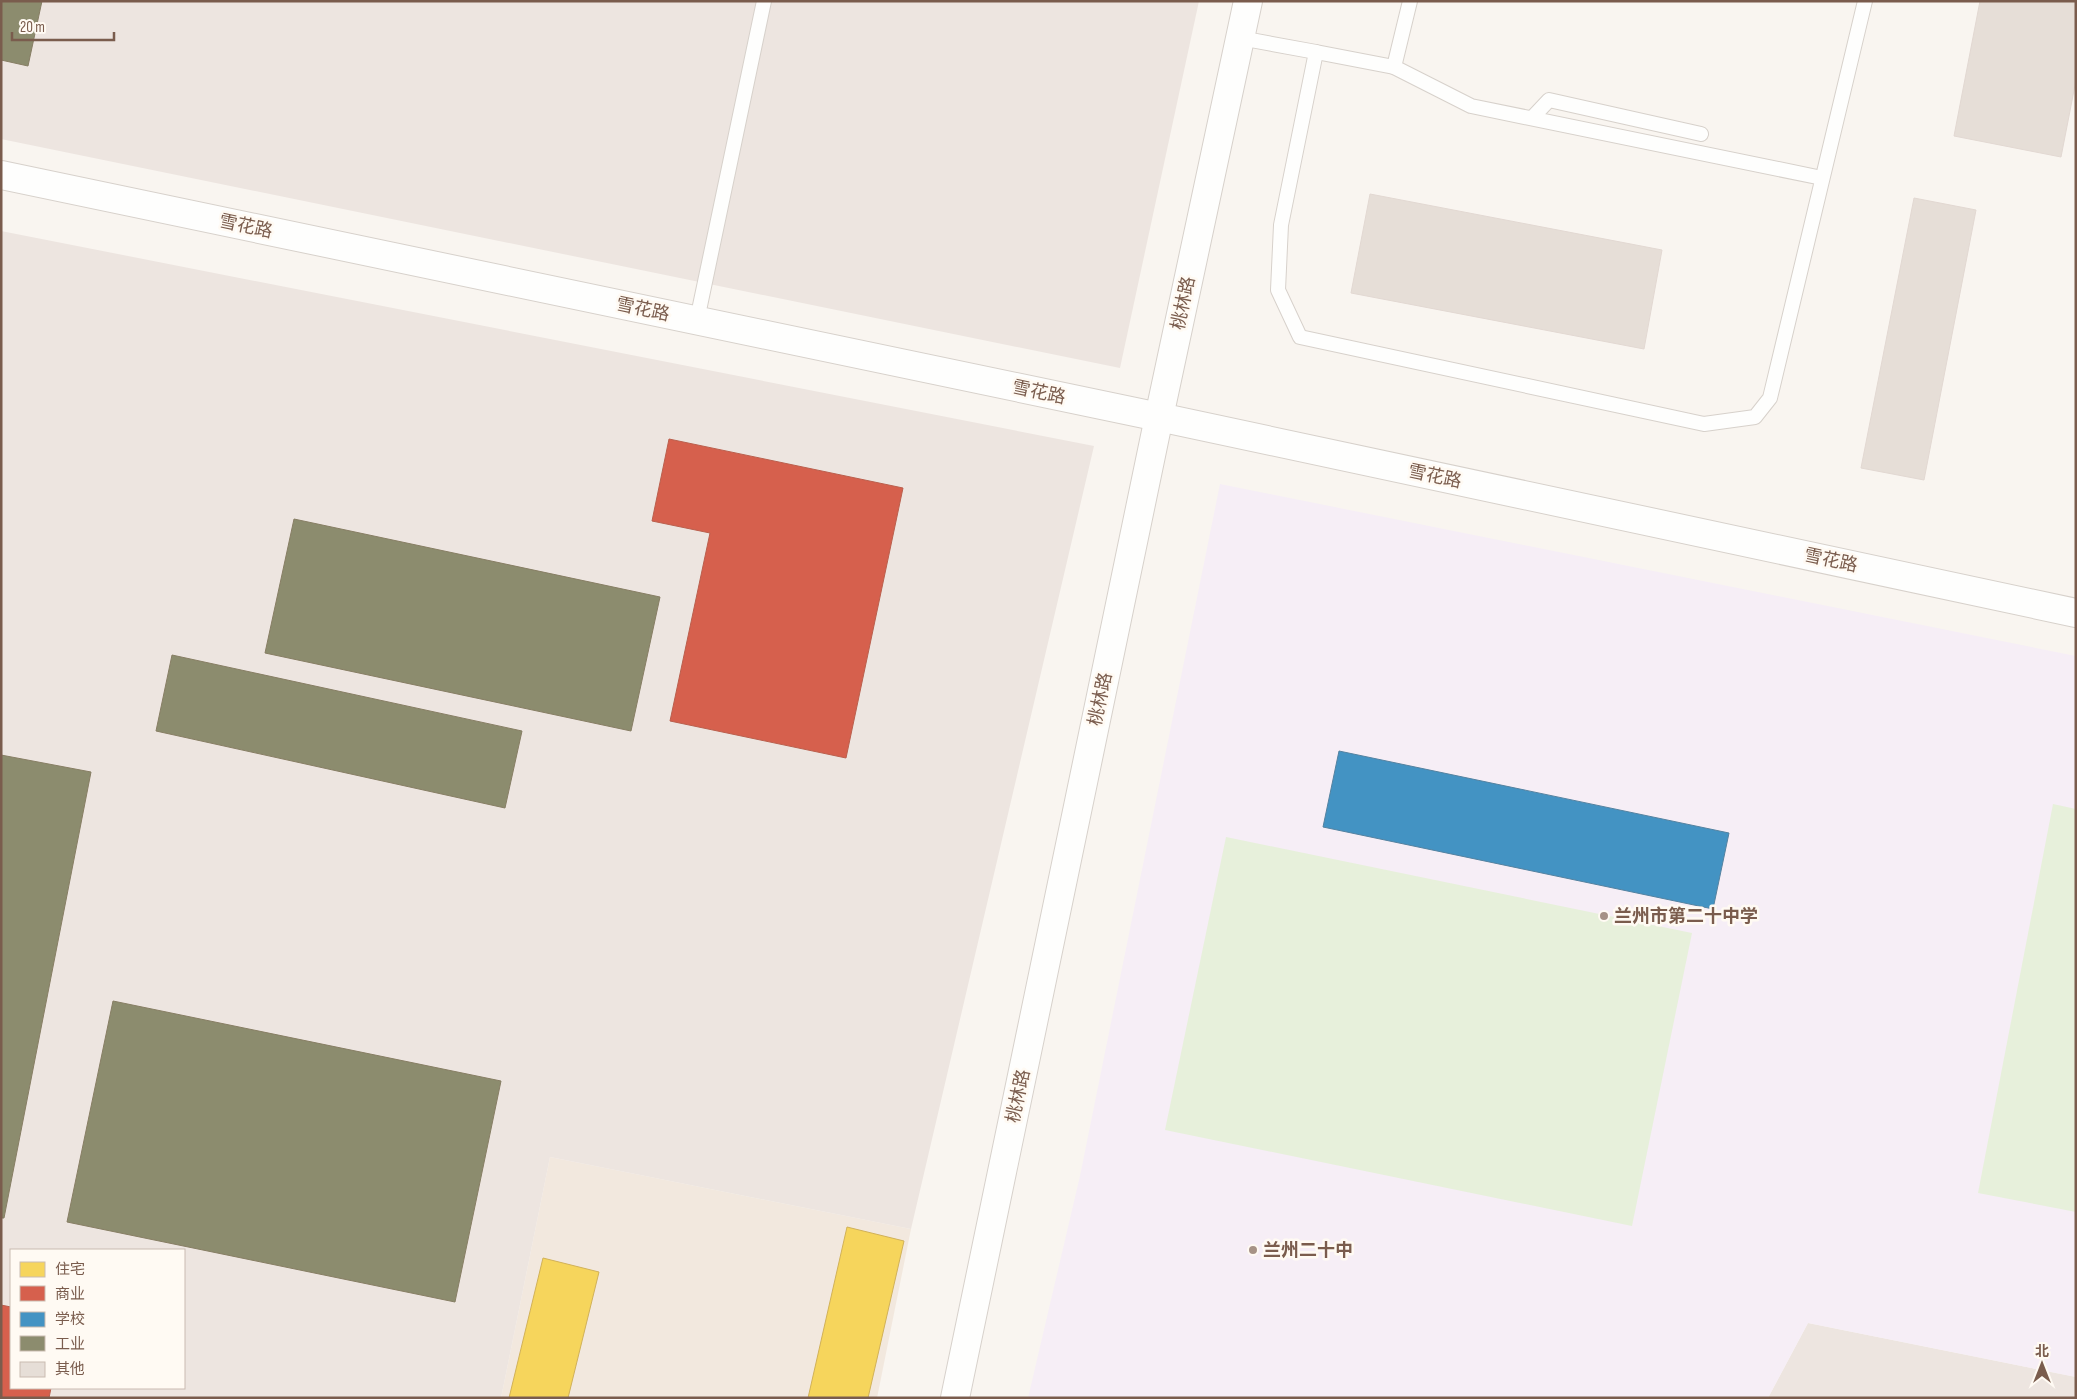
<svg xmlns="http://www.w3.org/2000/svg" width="2077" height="1399" font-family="'Sofia Sans Condensed','Noto Sans SC',sans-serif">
<rect width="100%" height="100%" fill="#f9f5f0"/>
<polygon fill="#f2e8de" points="550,1157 911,1229 877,1398 501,1398"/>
<g fill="#ede5e0" fill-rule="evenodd">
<polygon points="1,1 1199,1 1120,368 1,139"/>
<path d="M1,231l1093,215 -183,783 -361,-72 -49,241h-500zM11,1250h173v138h-173z"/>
<polygon points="1808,1323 2076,1377 2076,1398 1768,1398"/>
</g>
<polygon fill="#f6eef6" points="1220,484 2076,656 2076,1377 1808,1323 1768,1398 1028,1398 1080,1176"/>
<g fill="#e7f0db">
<polygon points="2053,804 2076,809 2076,1212 1978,1193"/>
<polygon points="1226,837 1692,933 1632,1226 1165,1130"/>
</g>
<g fill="#f6d55c" stroke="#d1b158">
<polygon points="847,1227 904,1241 868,1398 808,1398"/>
<polygon points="543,1258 599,1272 568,1398 509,1398"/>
</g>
<g fill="#d6604d" stroke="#ba5f4d">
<polygon points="669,439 903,488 846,758 670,721 710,533 652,521"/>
<polygon points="1,1305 11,1307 11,1388 51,1388 49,1398 1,1398"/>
</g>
<polygon fill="#4393c3" stroke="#5482a0" points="1339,751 1729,833 1713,909 1323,827"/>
<g fill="#8c8c6e" stroke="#877e64">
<polygon points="1,1 42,1 28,66 1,60"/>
<polygon points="294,519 660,597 631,731 265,653"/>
<polygon points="172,655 522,731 505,808 156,731"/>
<polygon points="1,755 91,772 4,1218 1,1218"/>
<polygon points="113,1001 501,1081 455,1302 67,1222"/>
</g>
<g fill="#e6ded7" stroke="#e2d8d2">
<polygon points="1980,1 2076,1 2076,80 2061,157 1954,136"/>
<polygon points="1370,194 1662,250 1644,349 1351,293"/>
<polygon points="1914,198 1976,210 1924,480 1861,468"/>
</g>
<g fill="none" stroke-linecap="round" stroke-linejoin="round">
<g stroke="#d7d1cb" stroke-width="16">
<g id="service">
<polyline points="1240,38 1316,52"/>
<polyline points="1394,67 1410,1"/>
<polyline points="1532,118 1549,100 1701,134"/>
<polyline points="1822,178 1471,106 1394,67 1316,52 1281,225 1278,290 1300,337 1704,424 1755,417 1770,398 1865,1"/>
<polyline points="697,320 764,1"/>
</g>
</g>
<g stroke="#d7d1cb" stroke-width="30">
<g id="tertiary">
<polyline points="1,175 1159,417 2076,613"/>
<polyline points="955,1398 1159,417 1248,1"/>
</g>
</g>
<use href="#service" stroke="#fefefd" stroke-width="14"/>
<use href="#tertiary" stroke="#fefefd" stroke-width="28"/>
</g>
<g fill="#a69286" stroke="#fffaf3" stroke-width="2">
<circle cx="1604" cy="916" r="5"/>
<circle cx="1253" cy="1250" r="5"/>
</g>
<g text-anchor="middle" stroke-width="5" stroke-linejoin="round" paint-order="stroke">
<g font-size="18" fill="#7a5c4d" stroke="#fffaf3">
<text transform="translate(246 226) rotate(12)" y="6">雪花路</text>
<text transform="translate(1183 303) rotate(-78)" y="6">桃林路</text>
<text transform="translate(643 309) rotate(12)" y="6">雪花路</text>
<text transform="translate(1039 392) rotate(12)" y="6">雪花路</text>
<text transform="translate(1435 476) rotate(12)" y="6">雪花路</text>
<text transform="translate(1831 560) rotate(12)" y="6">雪花路</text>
<text transform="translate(1100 699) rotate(-78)" y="6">桃林路</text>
<text transform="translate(1018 1096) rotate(-78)" y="6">桃林路</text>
</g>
<g font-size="18" font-weight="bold" fill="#7a5c4d" stroke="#fffaf3" text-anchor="start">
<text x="1614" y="922">兰州市第二十中学</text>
<text x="1263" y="1256">兰州二十中</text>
</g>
</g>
<rect width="2077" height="1399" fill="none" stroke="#7a5c4d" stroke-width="5"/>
<rect x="10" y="1249" width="175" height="140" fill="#fffaf3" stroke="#cabbb1"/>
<rect x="20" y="1262" width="25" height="15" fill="#f6d55c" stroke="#cabbb1"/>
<text x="55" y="1274" font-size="15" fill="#7a5c4d">住宅</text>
<rect x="20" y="1286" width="25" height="15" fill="#d6604d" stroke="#cabbb1"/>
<text x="55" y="1299" font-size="15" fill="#7a5c4d">商业</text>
<rect x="20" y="1312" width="25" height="15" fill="#4393c3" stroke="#cabbb1"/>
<text x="55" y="1324" font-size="15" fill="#7a5c4d">学校</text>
<rect x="20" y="1336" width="25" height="15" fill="#8c8c6e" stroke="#cabbb1"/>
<text x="55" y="1349" font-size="15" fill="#7a5c4d">工业</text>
<rect x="20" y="1362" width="25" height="15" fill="#e6ded7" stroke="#cabbb1"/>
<text x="55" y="1374" font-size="15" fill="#7a5c4d">其他</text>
<g transform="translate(2042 1364)" stroke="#fffaf3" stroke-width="4" paint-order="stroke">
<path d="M0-4L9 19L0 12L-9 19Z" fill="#7a5c4d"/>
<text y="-8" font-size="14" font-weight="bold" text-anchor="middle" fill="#7a5c4d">北</text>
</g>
<path d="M12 32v8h102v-8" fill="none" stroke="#7a5c4d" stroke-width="2.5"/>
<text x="20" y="32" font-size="15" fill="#7a5c4d" stroke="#fffaf3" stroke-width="4" paint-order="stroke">20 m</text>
</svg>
